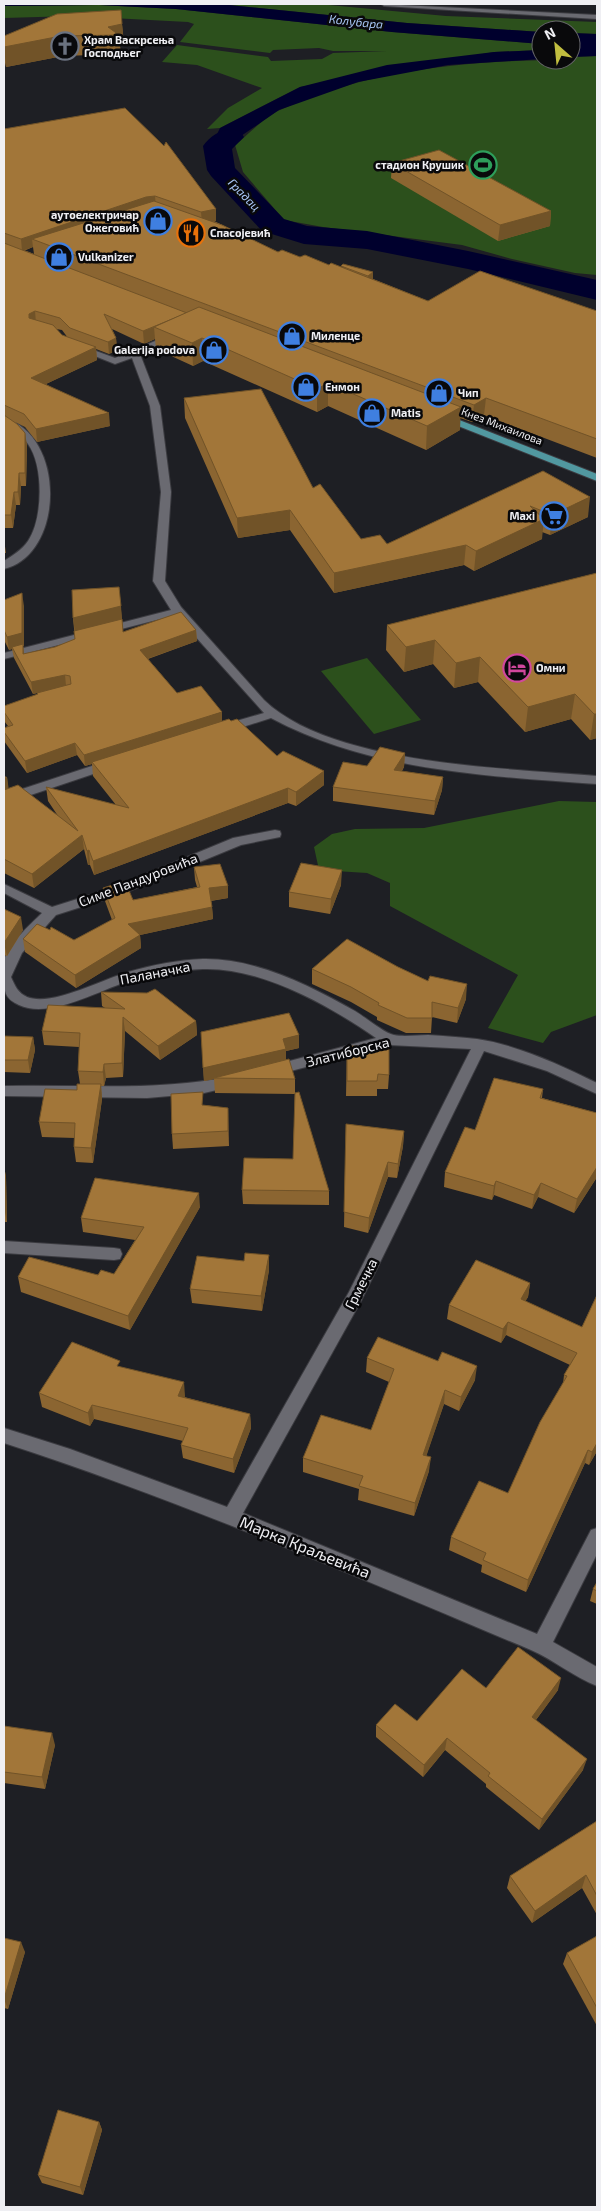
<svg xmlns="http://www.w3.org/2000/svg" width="601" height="2211" font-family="'Exo 2',sans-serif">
<rect width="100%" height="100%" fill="#1e1f24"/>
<g fill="#2c501c">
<polygon points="219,4 318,4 446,16 597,22 597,34 571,33 571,30 541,30 541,32 407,23"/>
<polygon points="99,5 176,9 392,32 541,44 541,50 494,52 300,87 220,128 207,129 228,108 262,88 197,65 162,62 177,45 268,57 271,61 322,59 333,53 387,51 333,51 319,48 273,50 270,53 180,42 194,24 188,22 73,16 4,18 4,6"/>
<path d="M597,56v219l-22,-2 -63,-14 -50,-14 -139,-18 -39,-7 -41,-48 -8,-27c14,-11 29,-28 45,-35 92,-42 194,-50 291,-50v-3z"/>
<polygon points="367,658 421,720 374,734 321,671"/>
<polygon points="559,801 597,802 597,1015 551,1032 543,1043 488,1028 518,975 390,906 390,883 367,873 319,870 314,847 332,834 355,829 424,828"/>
</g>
<g fill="#00002d">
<polygon points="4,4 219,4 407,23 541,32 541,44 392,32 176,9 99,5 4,6"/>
<polygon points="571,33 597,34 597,56 571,57 571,48 582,47 571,46"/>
<polygon points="541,50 541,59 448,65 358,82 279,110 225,147 231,171 247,196 227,183 207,155 220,128 300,87 387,65 494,52"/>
</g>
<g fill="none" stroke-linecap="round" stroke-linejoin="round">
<path fill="#00002d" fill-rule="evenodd" d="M230,129l10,2 4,6 -12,12 3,19 49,51 23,7 60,5 101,20 129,29v20l-129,-31 -101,-20 -63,-5 -42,-13 -51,-55 -4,-6 -4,-24c7,-10 16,-15 27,-17z"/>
<g stroke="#3b3b40" stroke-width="2">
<g id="minor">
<polygon points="381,4 597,15 597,19 384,6"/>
<path d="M174,333l5,3 -2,2 -37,16 20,52 11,86 -6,89 16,26 83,93c67,65 243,68 333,76v8c-110,-8 -227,-13 -326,-66l-44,14h-8l-2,-3 2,-3 45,-13 -88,-98 -172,44v-6l167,-43 -18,-29 8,-89 -11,-86 -18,-48 -17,6 -43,-17 8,-2 35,13z"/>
<path d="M4,418c62,17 61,136 0,151v-8c8,-5 18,-11 24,-20 15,-22 16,-75 0,-97 -6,-9 -15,-14 -24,-19z"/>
<polygon points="110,760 114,761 116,764 114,767 4,804 4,795"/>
<path d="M275,830l5,1 1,3 -1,3 -39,8 -119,49 -66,21 -34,38 -11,24c4,9 7,16 16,20 25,10 76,-18 101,-25 24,-7 50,-12 75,-13 53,-1 108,27 152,52 10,6 29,22 39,24 10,2 23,0 34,0 16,1 32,2 49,4 41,6 83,26 120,44v11l-50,-23 -63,-20 -123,250 -118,212 294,121 54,-104 6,-2v26l-44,88 44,25v19c-23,-9 -43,-26 -66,-36 -174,-73 -348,-149 -527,-207v-15l66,21 157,58 122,-215 122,-243 -82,-4 -117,31 -5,-1 -2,-4 2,-4 109,-29c-46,-32 -115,-71 -173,-69 -24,1 -48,5 -71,11 -31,9 -82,40 -113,25 -13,-6 -15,-12 -15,-26 0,-6 -2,-14 0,-19 6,-18 25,-34 38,-47l-38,-20v-9l48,23 60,-19 121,-50z"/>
<path d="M233,1076l5,1 2,4 -2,4 -34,8 -57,5 -143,-2v-10c77,-2 153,6 229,-10z"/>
<polygon points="4,1241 114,1248 120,1249 122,1254 120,1259 114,1260 4,1253"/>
</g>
</g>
<g stroke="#3b3b40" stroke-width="2">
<polygon id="major" points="438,414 444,414 597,474 597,481 438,418"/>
</g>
<use href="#minor" fill="#6a6a71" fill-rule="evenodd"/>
<use href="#major" fill="#5198a0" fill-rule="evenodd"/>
</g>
<g fill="#8b6531" fill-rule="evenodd">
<polygon points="122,24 124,44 120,45 121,54 63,56 6,67 4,58 4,36"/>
<path d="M4,129l212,80v12h-2l64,31 51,13 44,7v7l55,22 169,10v147l-113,-43 -12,7 -12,-4v12l-34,20 -98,-44 -11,6 -114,-51 -10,5 -37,-17 -1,-10 -11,5 -32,-15 4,9 1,12 -8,4 -13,-5 1,11 -51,24 64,42 -73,16 -12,-15 -10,-5 10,11 2,13 -1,40h-5l-1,19h-4l-3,23h-9zM33,247l1,7 -10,-4h2zM56,329l6,1 6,8 -6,-3z"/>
<polygon points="392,163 551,211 550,226 498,241 391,178"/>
<polygon points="184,398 313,488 361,539 387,544 543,471 588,517 550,535 542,532 542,539 474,571 464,565 334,593 290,530 238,538 185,418"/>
<polygon points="4,540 6,553 4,553"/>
<polygon points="597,573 597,738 590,740 571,719 525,732 478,682 454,688 433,664 404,672 386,650 387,625"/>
<polygon points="119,587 123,632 196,630 197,641 148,659 177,693 222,721 231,721 277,756 324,771 324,785 296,806 288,803 94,875 90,865 88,865 84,849 34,888 4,873 4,776 7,777 8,789 58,816 48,801 46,787 116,805 93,776 92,764 85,766 77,755 27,773 4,741 4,728 8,726 4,721 4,706 37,695 37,693 33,694 14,658 12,649 9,650 4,640 4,600 24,606 24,646 23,646 24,654 55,647 75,639 73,618"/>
<polygon points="405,753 404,767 402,771 443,777 442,790 434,815 333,801 333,787 367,766"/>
<polygon points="194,867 228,898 211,901 212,907 213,919 140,935 141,948 76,988 25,952 23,939 74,940 112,920 105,901 103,888 133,900 197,887 195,880"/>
<polygon points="341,885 330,914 289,907 289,892"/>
<polygon points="4,909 23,930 7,956 4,955"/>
<polygon points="398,967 466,999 457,1023 432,1017 431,1033 406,1033 377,1020 377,1017 351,1002 312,984 312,969"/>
<polygon points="101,992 196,1021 197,1035 160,1060 125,1031 123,1077 106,1078 104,1086 101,1086 102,1099 93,1163 76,1162 74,1147 75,1138 42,1137 39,1122 77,1090 80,1084 78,1071 79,1047 44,1045 42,1031 105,1008 102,1006"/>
<polygon points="201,1032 299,1048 286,1051 286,1060 295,1079 295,1092 329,1191 329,1205 243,1204 242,1190 293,1159 295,1094 215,1093 214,1079 204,1081"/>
<polygon points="4,1036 33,1037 35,1050 30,1073 4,1072"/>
<polygon points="347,1046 389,1075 388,1089 377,1089 377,1096 346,1096"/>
<polygon points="543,1089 542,1098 597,1113 597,1177 574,1213 538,1197 532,1209 494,1195 492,1200 444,1187 445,1172 475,1130"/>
<polygon points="204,1105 228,1108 229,1146 173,1149 172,1134"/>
<polygon points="346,1124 404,1131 403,1146 397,1178 388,1177 368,1233 344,1227"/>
<polygon points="4,1166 6,1177 7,1222 4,1222"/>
<polygon points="200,1207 130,1330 21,1292 18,1277 114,1274 135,1240 83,1232 81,1218"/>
<polygon points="269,1270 262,1311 192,1303 190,1289"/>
<polygon points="530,1283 528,1297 525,1301 582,1327 597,1295 597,1451 589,1465 585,1463 526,1592 481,1572 482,1565 449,1550 451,1537 508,1493 563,1384 564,1375 570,1365 506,1335 501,1343 447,1319 449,1305"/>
<polygon points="367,1358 475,1380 459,1411 444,1404 426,1456 429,1471 414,1516 358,1500 359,1489 303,1472 303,1458 371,1430 389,1382 366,1372"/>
<polygon points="121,1367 185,1396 184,1397 250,1414 251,1428 234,1473 183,1458 181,1445 183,1441 94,1419 90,1426 42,1407 39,1393"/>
<polygon points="597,1582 597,1604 590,1601 593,1589"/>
<polygon points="486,1688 558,1690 536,1720 583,1770 539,1830 486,1787 486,1784 445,1750 423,1777 376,1737 376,1725 417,1721"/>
<polygon points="4,1726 55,1745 45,1789 4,1783"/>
<polygon points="597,1821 597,1915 582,1888 532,1923 507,1888 510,1876"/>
<polygon points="597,1936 597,2026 563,1964 567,1953"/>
<polygon points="4,1938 25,1952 8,2009 4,2008"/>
<polygon points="99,2122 102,2130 83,2195 42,2183 38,2175"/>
</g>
<g fill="#715328">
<polygon points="122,24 124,44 120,45 119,35 108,27"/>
<polygon points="61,36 63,56 6,67 4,47"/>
<polygon points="155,196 156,207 32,239 33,247 22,251 21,239 146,197"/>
<polygon points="216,209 216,221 202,223 201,212"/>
<polygon points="551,211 550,226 498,241 500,225"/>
<polygon points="373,272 373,279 368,283 368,276"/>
<polygon points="35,311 36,323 30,326 29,314"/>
<polygon points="154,327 155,339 144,344 143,331"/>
<polygon points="116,338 117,350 109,354 108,342"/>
<polygon points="202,338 203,361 193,366 192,343"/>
<polygon points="96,347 97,360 33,390 31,378"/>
<polygon points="328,383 328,406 317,412 317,389"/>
<polygon points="486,398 484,415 472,422 474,405"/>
<polygon points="461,407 460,430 426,450 427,426"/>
<polygon points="109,413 110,426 37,442 36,429"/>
<polygon points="25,433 27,446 26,486 25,473"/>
<polygon points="19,473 21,486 20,505 18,492"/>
<polygon points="14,492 16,505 13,528 11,515"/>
<polygon points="590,497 588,517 550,535 552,515"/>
<polygon points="290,510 290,530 238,538 237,518"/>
<polygon points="544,519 542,539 474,571 476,551"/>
<polygon points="466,545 464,565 334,593 334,573"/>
<polygon points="22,593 24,606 24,646 23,646 24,656 23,654 12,647 12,649 9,650 7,637"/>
<polygon points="121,606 122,621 75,633 73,618"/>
<polygon points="196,630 197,641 141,661 140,650"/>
<polygon points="435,640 433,664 404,672 406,647"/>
<polygon points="480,657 478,682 454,688 456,663"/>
<polygon points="65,675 66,686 33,694 31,682"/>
<polygon points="575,694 571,719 525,732 528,707"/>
<polygon points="222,712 222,724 92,762 92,764 85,766 84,755"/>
<polygon points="594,714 597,714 597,738 590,740"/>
<polygon points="75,743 77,755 27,773 25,761"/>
<polygon points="405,753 404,767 394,783 394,770"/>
<polygon points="324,771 324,785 296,806 296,792"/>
<polygon points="7,777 9,791 4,793 4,778"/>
<polygon points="443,777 442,790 434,815 435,801"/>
<polygon points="288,788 288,803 94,875 93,861"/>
<polygon points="82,835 84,849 34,888 32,874"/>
<polygon points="89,850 90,865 88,865 87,851"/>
<polygon points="342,870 341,885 330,914 331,899"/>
<polygon points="228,886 228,898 209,901 209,888"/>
<polygon points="212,907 213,919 140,935 141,948 76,988 75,975 128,924"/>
<polygon points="21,917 23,930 7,956 4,943"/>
<polygon points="467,984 466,999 457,1023 458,1008"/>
<polygon points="123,1017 125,1031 123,1077 122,1063"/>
<polygon points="196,1021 197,1035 160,1060 158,1046"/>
<polygon points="299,1035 299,1048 286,1051 286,1062 214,1078 214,1079 204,1081 203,1068 283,1039"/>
<polygon points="33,1037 35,1050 30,1073 28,1060"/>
<polygon points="104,1064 106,1078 104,1086 103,1072"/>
<polygon points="101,1084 102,1099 93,1163 91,1148"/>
<polygon points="404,1131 403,1146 397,1178 398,1164"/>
<polygon points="388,1162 388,1177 368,1233 369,1218"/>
<polygon points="4,1166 6,1177 7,1222 4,1207"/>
<polygon points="597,1167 597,1177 574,1213 577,1199"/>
<polygon points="496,1181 494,1195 492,1200 494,1186"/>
<polygon points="541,1183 538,1197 532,1209 534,1195"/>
<polygon points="199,1193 200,1207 130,1330 128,1316"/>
<polygon points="269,1255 269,1270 262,1311 261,1296"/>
<polygon points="530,1283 528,1297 519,1313 521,1299"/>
<polygon points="508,1322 506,1335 501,1343 503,1329"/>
<polygon points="477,1366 475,1380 459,1411 461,1397"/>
<polygon points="184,1382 185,1396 180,1410 178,1396"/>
<polygon points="445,1390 444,1404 422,1469 423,1455"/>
<polygon points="92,1405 94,1419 90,1426 88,1413"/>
<polygon points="250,1414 251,1428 234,1473 233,1459"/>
<polygon points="597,1443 597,1451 589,1465 592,1452"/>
<polygon points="588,1450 585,1463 526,1592 528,1580"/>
<polygon points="431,1457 429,1471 414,1516 415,1503"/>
<polygon points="561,1678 558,1690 529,1729 532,1717"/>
<polygon points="4,1711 5,1716 4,1722"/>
<polygon points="52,1733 55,1745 45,1789 42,1777"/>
<polygon points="447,1738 445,1750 423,1777 424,1765"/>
<polygon points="587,1759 583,1770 539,1830 542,1819"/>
<polygon points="586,1875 582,1888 532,1923 535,1911"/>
<polygon points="21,1942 25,1952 8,2009 4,1999"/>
<polygon points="99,2122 102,2130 83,2195 80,2187"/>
</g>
<g fill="#a27639" stroke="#715328">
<polygon points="121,10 122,24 108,27 119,35 61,36 4,47 4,36 57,14"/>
<polygon points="125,108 164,146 166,142 216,209 201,212 155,196 146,197 21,239 4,233 4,129"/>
<polygon points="439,150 551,211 500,225 392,163"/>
<polygon points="154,201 222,225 278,252 282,250 300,257 305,255 329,265 331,263 428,301 480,271 597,311 597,439 486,398 474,405 32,239"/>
<polygon points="4,243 187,313 143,331 104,314 116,338 108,342 70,328 60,318 35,311 29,314 29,318 53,325 62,335 96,347 31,378 109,413 36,429 24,414 4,405"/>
<polygon points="343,264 373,272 368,276 341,266"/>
<polygon points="199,307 461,407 427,426 328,383 317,389 202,338 192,343 154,327"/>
<polygon points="261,389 313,488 320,484 361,539 380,535 387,544 543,471 590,497 552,515 530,506 544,519 476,551 466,545 334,573 290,510 237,518 184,398"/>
<polygon points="4,415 17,424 25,433 25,473 19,473 18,492 14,492 11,515 4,515"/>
<polygon points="597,573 597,714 594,714 575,694 528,707 480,657 456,663 435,640 406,647 387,625"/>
<polygon points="119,587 121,606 73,618 72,590"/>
<polygon points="22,593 22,633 7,637 4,630 4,600"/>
<polygon points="181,612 196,630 140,650 177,693 201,686 222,712 84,755 75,743 25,761 4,732 4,728 13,725 4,712 4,706 38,694 37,693 71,684 70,676 65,675 31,682 12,647 23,644 23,654 55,647 75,639 74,631 122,619 123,632"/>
<polygon points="229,719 231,721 237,719 277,756 283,751 324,771 296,792 288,788 93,861 89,850 87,851 82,835 32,874 4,859 4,790 18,785 78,831 46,787 129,808 92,762"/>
<polygon points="380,747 405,753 394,770 443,777 435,801 333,787 343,762 367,766"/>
<polygon points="301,863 342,870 331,899 289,892"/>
<polygon points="220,864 228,886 209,888 212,907 128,924 140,935 75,975 23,939 37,924 50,930 51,927 74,940 115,918 103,888 125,881 133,900 200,887 194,867"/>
<polygon points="4,909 21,917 4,943"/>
<polygon points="347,939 398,967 428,981 430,976 467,984 458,1008 432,1002 432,1018 407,1018 378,1005 379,1003 351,987 312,969"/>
<polygon points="155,989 196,1021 158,1046 123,1017 122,1063 104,1064 103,1072 78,1071 80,1033 42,1031 48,1005 125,1009 101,992 147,993"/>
<polygon points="289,1013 299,1035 283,1039 286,1049 203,1068 201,1032"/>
<polygon points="4,1036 33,1037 28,1060 4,1060"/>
<polygon points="347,1046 389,1047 389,1075 378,1074 377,1081 347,1081"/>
<polygon points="289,1059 295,1079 214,1078"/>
<polygon points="494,1078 543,1089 540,1098 597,1113 597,1167 577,1199 541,1183 534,1195 496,1181 494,1186 445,1172 465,1127 475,1130"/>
<polygon points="77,1084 101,1084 91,1148 74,1147 75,1123 39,1122 45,1089 77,1090"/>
<polygon points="203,1092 202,1105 228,1108 228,1131 172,1134 171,1094"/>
<polygon points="299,1092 329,1191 242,1190 244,1158 293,1159 295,1093"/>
<polygon points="346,1124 404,1131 398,1164 388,1162 369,1218 344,1212"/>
<polygon points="95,1178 199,1193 128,1316 18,1277 29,1257 98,1275 101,1270 114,1274 144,1227 81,1218"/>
<polygon points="245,1253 269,1255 261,1296 190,1289 197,1256 244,1261"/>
<polygon points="476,1260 530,1283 521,1299 582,1327 597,1295 597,1443 592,1452 588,1450 528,1580 483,1560 486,1553 451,1537 479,1481 508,1493 540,1422 567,1376 564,1375 577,1353 508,1322 503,1329 449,1305"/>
<polygon points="378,1337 438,1361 442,1352 477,1366 461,1397 445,1390 423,1455 431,1457 415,1503 359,1486 363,1476 303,1458 321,1415 371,1430 394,1369 367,1358"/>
<polygon points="72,1342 120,1361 117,1366 184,1382 178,1396 250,1414 233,1459 181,1445 188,1428 92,1405 88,1413 39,1393"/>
<polygon points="597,1582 597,1591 593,1589"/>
<polygon points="518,1647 561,1678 532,1717 587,1759 542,1819 488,1776 490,1773 447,1738 424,1765 376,1725 395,1704 417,1721 462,1669 486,1688"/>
<polygon points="4,1726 52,1733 42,1777 4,1772"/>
<polygon points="597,1821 597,1896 586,1875 535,1911 510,1876"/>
<polygon points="597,1936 597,2008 567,1953"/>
<polygon points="4,1938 21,1942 4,1999"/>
<polygon points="58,2110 99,2122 80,2187 38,2175"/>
</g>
<defs>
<g id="church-ring" transform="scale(1.4375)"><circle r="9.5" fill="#09090b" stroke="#6b7280" stroke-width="1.5"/><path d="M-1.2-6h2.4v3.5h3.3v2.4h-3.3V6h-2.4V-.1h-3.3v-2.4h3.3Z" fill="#6b7280"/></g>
<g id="stadium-ring" transform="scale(1.4375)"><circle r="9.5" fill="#09090b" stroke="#2e9e5b" stroke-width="1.5"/><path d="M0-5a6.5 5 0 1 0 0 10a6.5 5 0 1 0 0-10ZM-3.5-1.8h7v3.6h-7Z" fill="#2e9e5b"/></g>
<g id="shop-ring" transform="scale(1.4375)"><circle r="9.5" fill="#09090b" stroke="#3f7fe0" stroke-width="1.5"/><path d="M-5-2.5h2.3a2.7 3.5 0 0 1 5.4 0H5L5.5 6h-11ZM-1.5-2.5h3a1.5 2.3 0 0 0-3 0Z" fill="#3f7fe0"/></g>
<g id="restaurant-ring" transform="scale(1.4375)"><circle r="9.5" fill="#09090b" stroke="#e8710a" stroke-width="1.5"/><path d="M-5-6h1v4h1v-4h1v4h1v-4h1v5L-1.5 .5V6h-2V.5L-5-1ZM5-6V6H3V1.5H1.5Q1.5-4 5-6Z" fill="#e8710a"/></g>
<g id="supermarket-ring" transform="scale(1.4375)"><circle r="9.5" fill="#09090b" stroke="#3f7fe0" stroke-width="1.5"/><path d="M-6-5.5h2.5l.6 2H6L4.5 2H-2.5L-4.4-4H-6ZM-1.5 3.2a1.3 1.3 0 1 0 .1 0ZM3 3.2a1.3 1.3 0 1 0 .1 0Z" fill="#3f7fe0"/></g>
<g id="hotel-ring" transform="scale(1.4375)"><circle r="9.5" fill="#09090b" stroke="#d1479c" stroke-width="1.5"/><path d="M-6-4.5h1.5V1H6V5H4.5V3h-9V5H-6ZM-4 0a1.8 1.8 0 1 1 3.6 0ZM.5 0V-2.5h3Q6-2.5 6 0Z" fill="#d1479c"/></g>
</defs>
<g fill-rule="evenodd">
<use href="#church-ring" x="65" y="46"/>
<use href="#stadium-ring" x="483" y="165"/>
<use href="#shop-ring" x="158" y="221"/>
<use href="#restaurant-ring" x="191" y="233"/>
<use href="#shop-ring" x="59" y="257"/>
<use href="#shop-ring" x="292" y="336"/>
<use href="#shop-ring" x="214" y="350"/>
<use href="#shop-ring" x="306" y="387"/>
<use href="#shop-ring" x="439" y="393"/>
<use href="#shop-ring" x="372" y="413"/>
<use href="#supermarket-ring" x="554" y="516"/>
<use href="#hotel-ring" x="517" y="668"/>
</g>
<g text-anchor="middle" stroke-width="5" stroke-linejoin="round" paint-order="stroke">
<g font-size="11" font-weight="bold" fill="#efeff3" stroke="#09090b" text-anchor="start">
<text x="84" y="44">Храм Васкрсења<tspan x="84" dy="13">Господњег</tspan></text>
<text x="464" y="169" text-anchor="end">стадион Крушик</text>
<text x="139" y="219" text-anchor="end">аутоелектричар<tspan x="139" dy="13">Ожеговић</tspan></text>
<text x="210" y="237">Спасојевић</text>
<text x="78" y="261">Vulkanizer</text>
<text x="311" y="340">Миленце</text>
<text x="195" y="354" text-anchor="end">Galerija podova</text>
<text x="325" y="391">Енмон</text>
<text x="458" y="397">Чип</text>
<text x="391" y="417">Matis</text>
<text x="535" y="520" text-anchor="end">Maxi</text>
<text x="536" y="672">Омни</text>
</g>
<g font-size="11" fill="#efeff3" stroke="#09090b">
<text transform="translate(502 426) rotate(21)" y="4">Кнез Михаилова</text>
</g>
<g font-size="12" font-style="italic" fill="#aac8f8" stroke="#09090b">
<text transform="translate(356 22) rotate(6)" y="4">Колубара</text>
<text transform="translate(244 195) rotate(46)" y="4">Градац</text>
</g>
<g font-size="14" fill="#efeff3" stroke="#09090b">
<text transform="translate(138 880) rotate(-21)" y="5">Симе Пандуровића</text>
<text transform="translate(155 973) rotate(-11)" y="5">Паланачка</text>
<text transform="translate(348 1052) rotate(-14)" y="5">Златиборска</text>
<text transform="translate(361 1284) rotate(-63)" y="5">Грмечка</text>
</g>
<g font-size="16" fill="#efeff3" stroke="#09090b">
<text transform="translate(305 1547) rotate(22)" y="6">Марка Краљевића</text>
</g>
</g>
<rect width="601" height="2211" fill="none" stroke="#efeff3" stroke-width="10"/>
<g transform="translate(556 45) rotate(333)"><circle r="24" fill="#09090b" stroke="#656568"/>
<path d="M0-4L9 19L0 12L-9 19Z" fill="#c1be40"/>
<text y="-8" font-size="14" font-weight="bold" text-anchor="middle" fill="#efeff3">N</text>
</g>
</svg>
